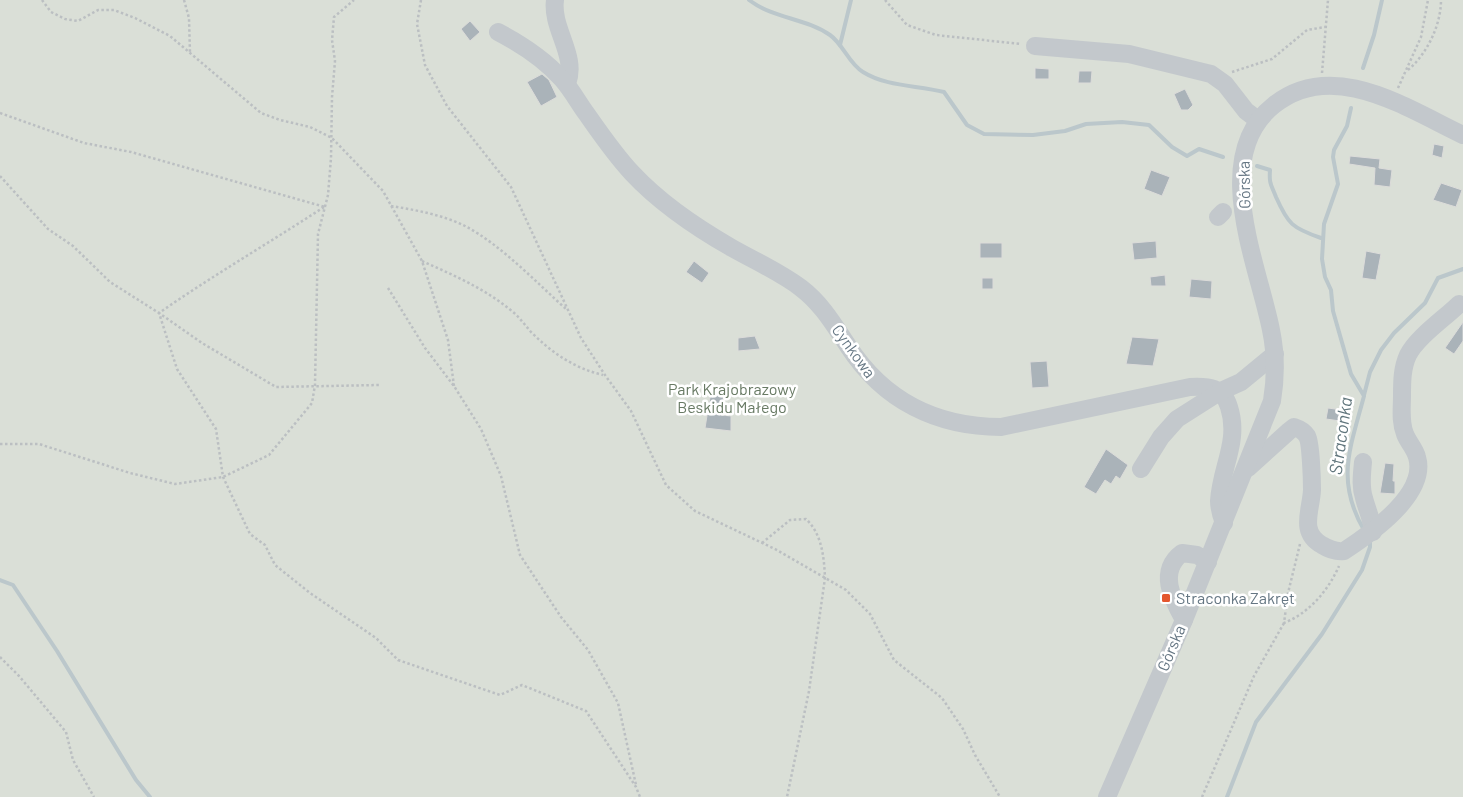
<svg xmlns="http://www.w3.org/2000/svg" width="1463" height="797" font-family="Barlow,sans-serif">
<rect width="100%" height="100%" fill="#fafaf8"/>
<rect fill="#dadfd7" x="0" y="0" width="1463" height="797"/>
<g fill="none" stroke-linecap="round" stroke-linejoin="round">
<g stroke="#bbc7cb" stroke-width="4">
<path d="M749,0c25,19 57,18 81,35 13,9 19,29 33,37 24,15 54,13 81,20l23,33 17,9 49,1 32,-4 21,-7 36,-2 27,3 23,22 15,9 12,-7 24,8"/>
<polyline points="840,45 851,0"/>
<polyline points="1363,68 1374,35 1382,0"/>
<path d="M1351,108l-4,18 -13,24 -1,7 5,27 -14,40 -2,35 3,18 6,13 2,21 18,63 13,22c-14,53 -29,85 1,136"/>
<path d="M1257,166l13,4c-1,14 1,14 6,27 12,27 16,31 45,41"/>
<polyline points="1364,395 1370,372 1381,350 1394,333 1425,303 1438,278 1463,269"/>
<polyline points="0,580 13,585 57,651 136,780 150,797"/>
<polyline points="1227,797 1256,722 1322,634 1362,570 1370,547 1370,540"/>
</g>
</g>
<g fill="#aab3b9" stroke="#dcdcda">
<polygon points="470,21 480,32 470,41 461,29"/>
<polygon points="1035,68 1049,69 1049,79 1035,79"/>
<polygon points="1079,71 1092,71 1091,83 1078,83"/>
<polygon points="542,74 549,80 557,97 541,106 527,82"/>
<polygon points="1185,89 1193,105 1188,110 1181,110 1174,94"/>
<polygon points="1434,144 1444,146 1442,158 1432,155"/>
<polygon points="1350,156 1380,159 1379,168 1392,170 1390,187 1374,185 1375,168 1349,164"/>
<polygon points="1151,170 1170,177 1162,196 1144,189"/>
<polygon points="1441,183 1462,190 1456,207 1433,200"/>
<polygon points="1156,241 1157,258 1134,260 1132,243"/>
<rect x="980" y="243" width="22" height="15"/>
<polygon points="1366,251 1381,254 1376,280 1362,278"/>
<polygon points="694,261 709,273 702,283 686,272"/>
<polygon points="1165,275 1166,286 1151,286 1150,277"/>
<rect x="982" y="278" width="11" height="11"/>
<polygon points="1191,279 1212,281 1211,299 1189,297"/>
<polygon points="1463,322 1463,341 1454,354 1445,348"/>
<polygon points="755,336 760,349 738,351 738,338"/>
<polygon points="1132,337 1159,339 1153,366 1126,364"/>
<polygon points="1047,361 1049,387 1032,388 1030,362"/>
<polygon points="711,391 724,393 721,415 731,416 731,431 705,428"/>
<polygon points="1328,408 1342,410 1340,421 1326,419"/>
<polygon points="1106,449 1128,465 1120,479 1116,476 1111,484 1105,480 1096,494 1084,487"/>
<polygon points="1385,463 1394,464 1393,481 1395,481 1395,494 1380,493"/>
</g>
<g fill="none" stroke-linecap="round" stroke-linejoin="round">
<g stroke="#bbbfc2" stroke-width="2.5" stroke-dasharray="2.5 2.5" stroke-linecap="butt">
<polyline points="42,0 51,12 65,19 78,21 98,10 114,10 135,18 170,36 261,113 280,120 310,127 332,138 383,191 422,261 448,340 454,386"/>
<polyline points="184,0 189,18 190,53"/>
<polyline points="421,0 417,24 425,65 447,106 511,187 581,338 605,375 631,411 666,485 695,511 775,549 846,590 870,614 894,660 942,698 963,729 975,755 1000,797"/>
<polyline points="885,0 907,25 936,35 1021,44"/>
<path d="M1408,70c19,-16 33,-45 33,-70"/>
<polyline points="1232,72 1272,59 1307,30 1325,27"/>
<polyline points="1322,73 1328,0"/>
<polyline points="1398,88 1421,37 1428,0"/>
<polyline points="0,113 84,143 131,152 325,207"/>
<polyline points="0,176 48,229 73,246 110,282 159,313 177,369 216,429 223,477 250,534 265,545 275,565 310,593 376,638 398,660 500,695 522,685 586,711 636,787 640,797"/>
<path d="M391,206c25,4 52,9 74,20 35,18 72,57 101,83"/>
<path d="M324,207c-55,36 -112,69 -165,106l43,30 74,44 104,-2"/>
<path d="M422,261c31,14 64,28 91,51 7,6 12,13 18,20 21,21 43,36 72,43"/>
<polyline points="388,288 425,348 454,386 481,429 501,476 520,555 561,617 588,650 618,703 636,785"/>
<polyline points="0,444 39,444 130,473 175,484 223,477 269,455 312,403 315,385 318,234 328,195 331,158 332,97 335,61 332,40 334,17 354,0"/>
<path d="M762,543l28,-23 16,-1c16,15 18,38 19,59l-16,113 -22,106"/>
<path d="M1300,544l-12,49 -4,30c25,-10 44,-32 55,-57"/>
<polyline points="0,657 19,676 66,732 73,760 94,797"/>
<polyline points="1202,797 1254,676 1284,623"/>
</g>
<g stroke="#c3c8cc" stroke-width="18">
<path d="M555,0c-4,29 23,55 12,84"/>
<path d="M498,32c23,12 46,27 64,47 9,10 16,23 24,34 14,20 29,42 46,60 27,29 65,55 100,75 23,13 48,24 69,40 21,16 33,37 47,58 36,55 89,81 153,81l189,-40c19,-1 33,0 39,20 11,34 -8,60 -10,94 0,8 2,14 5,22"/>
<polyline points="1035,46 1129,54 1211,74 1225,84 1246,111 1258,120"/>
<polyline points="1218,217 1223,212"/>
<path d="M1363,462c-1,12 -3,24 1,36 3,12 8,21 9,34"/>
<path d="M1248,468l41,-37 5,-4c6,2 10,4 13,9 4,7 5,45 5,54 -1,21 -13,42 10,55 8,5 14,7 22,6 26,-17 84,-57 73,-94 -2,-8 -9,-15 -12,-23 -5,-12 -3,-26 -3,-38 0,-14 0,-28 6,-41 9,-18 37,-37 51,-51"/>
<polyline points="1141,469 1161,437 1177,419 1221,391 1241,382 1275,354"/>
<path d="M1184,620c-12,-21 -26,-49 -2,-67l15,2 11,7"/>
<path d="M1107,797l77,-177 88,-219c4,-24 4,-47 -1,-71 -13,-66 -62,-174 3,-225 59,-47 132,3 189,30"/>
</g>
</g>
<rect fill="#e4572e" stroke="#fff" stroke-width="2" x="1161" y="593" width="10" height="10" rx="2.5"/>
<g text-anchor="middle" stroke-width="5" stroke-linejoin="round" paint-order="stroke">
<g font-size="16" fill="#657683" stroke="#fff">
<text transform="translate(1244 185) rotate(-91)" y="6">Górska</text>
<text transform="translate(854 351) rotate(54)" y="6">Cynkowa</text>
<text transform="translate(1171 648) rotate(-67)" y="6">Górska</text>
</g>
<g font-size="16" fill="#687a64" stroke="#fff">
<text x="732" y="395">Park Krajobrazowy<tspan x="732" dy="18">Beskidu Małego</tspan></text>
</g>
<g font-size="16" fill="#657683" stroke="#fff" text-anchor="start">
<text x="1176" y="604">Straconka Zakręt</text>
</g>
<g font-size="18" font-style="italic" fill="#60757c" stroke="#fff">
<text transform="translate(1341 436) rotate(-82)" y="6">Straconka</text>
</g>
</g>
</svg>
